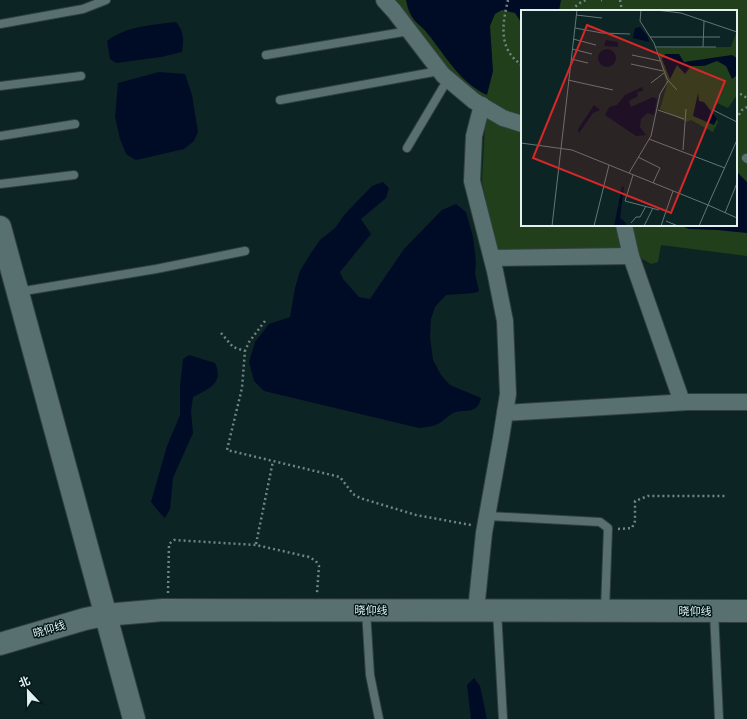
<svg xmlns="http://www.w3.org/2000/svg" width="747" height="719" font-family="Barlow,'Noto Sans SC',sans-serif">
<rect width="100%" height="100%" fill="#0d2424"/>
<path fill="#223f1c" fill-rule="evenodd" d="M390,0h357v256l-86,-11 -3,17 -7,2 -14,-8 1,-9 -142,6 -14,-72 3,-54 2,-7 -2,-18 -40,-30zM522,11h214v214h-214z"/>
<g fill="#000c26">
<path d="M406,0h155l-2,11h-37v13l-7,-11 -13,-3 -7,4 -5,12 3,45 -6,24c-28,-13 -41,-39 -60,-62 -4,-6 -13,-11 -16,-18 -3,-5 -4,-10 -5,-15z"/>
<path d="M176,22c8,9 8,18 6,30l-21,5 -45,6 -6,-4 -3,-18c19,-15 45,-16 69,-19z"/>
<polygon points="159,72 185,74 192,95 198,132 194,141 184,149 136,160 126,154 120,139 115,117 118,83"/>
<polygon points="736,171 747,182 747,233 717,230 689,229 679,225 736,225"/>
<path d="M383,182l6,6 -3,10 -25,21 10,15 -31,38 3,7 16,18 11,2 34,-50 38,-39 14,-6 10,8 7,25 3,25 -1,11 4,18 -5,2 -28,2 -11,12 -4,12 -1,18 3,23 8,15 9,10 31,13c-4,18 -17,10 -28,15 -5,3 -10,8 -15,11 -6,3 -13,3 -19,4l-155,-37 -10,-10 -5,-19 6,-20 14,-18 21,-7 5,-29 5,-17 11,-18 9,-13 15,-12 10,-14 27,-28z"/>
<path d="M189,355l26,8c10,21 -8,26 -22,34l-2,14 2,22 -20,45 -3,31 -5,9 -6,-6 -8,-10 16,-56 13,-31v-29l3,-27z"/>
<polygon points="474,678 480,686 487,719 471,719 467,685"/>
</g>
<g fill="none" stroke-linecap="round" stroke-linejoin="round">
<g stroke="#323f3f" stroke-width="10">
<g id="lane">
<polyline points="0,24 83,9 106,0"/>
<polyline points="266,55 409,31"/>
<polyline points="0,86 81,76"/>
<polyline points="280,100 439,71"/>
<polyline points="0,136 75,124"/>
<polyline points="407,148 448,79"/>
<polyline points="746,158 747,159"/>
<polyline points="0,184 74,175"/>
<polyline points="18,292 156,269 245,251"/>
<polyline points="488,516 600,522 608,528 605,610"/>
<polyline points="366,611 370,675 379,719"/>
<polyline points="497,611 503,719"/>
<polyline points="714,612 719,719"/>
</g>
</g>
<g stroke="#323f3f" stroke-width="18">
<g id="street">
<polyline points="384,0 394,11 443,75 474,101 503,118 522,124"/>
<polyline points="624,225 631,256 682,402"/>
<polyline points="492,258 631,256"/>
<polyline points="505,413 688,402 747,402"/>
<polyline points="476,610 484,533 501,438 508,394 505,321 495,271 472,181 474,136 482,105"/>
</g>
</g>
<g stroke="#323f3f" stroke-width="24">
<g id="secondary">
<polyline points="0,227 134,719"/>
<polyline points="0,644 85,619 105,615 163,610 747,611"/>
</g>
</g>
<g stroke="#728585" stroke-width="2.5" stroke-dasharray="2 3" stroke-linecap="butt">
<path d="M508,0c-4,17 -9,39 3,55 3,4 7,7 11,11"/>
<polyline points="601,0 602,0"/>
<polyline points="620,0 622,11"/>
<path d="M573,11c2,-6 8,-9 13,-11"/>
<polyline points="736,91 747,98"/>
<polyline points="736,119 742,110 747,107"/>
<polyline points="265,321 249,342 245,351 242,388 227,450 340,477 353,494 360,498 416,515 471,525"/>
<polyline points="221,333 233,347 245,351"/>
<polyline points="618,529 632,528 635,521 635,501 648,496 727,496"/>
<polyline points="256,544 273,461"/>
<polyline points="168,593 169,544 174,540 256,545 309,557 316,561 319,566 317,593"/>
</g>
<use href="#lane" stroke="#587070" stroke-width="8"/>
<use href="#street" stroke="#587070" stroke-width="16"/>
<use href="#secondary" stroke="#587070" stroke-width="22"/>
</g>
<g text-anchor="middle" stroke-width="3" stroke-linejoin="round" paint-order="stroke">
<g font-size="11" fill="#e4f1f1" stroke="#041a1a">
<text x="371" y="614">晓仰线</text>
<text x="695" y="615">晓仰线</text>
<text transform="translate(49 629) rotate(-16)" y="4">晓仰线</text>
</g>
</g>
<g transform="translate(521 10)">
<rect width="216" height="216" fill="#0d2424"/>
<path d="M215,23l1,62 -9,13 -11,-5 -5,10 6,9 -5,10 -22,-12 -4,2 -27,-13 7,-24 -10,-37 70,-1h4z" fill="#223f1c"/>
<path d="M119,17l8,10 1,5 -16,-4 2,-10zM85,30l12,2v5l-14,-1zM77 48a9 9 0 1 1 18 0a9 9 0 1 1-18 0ZM144,44h14l5,8 48,-7 5,3v17l-5,4 -6,-13 -9,-5 -13,5h-13l-6,8 -8,-9 -7,14 -8,-20zM121,77l1,4 -6,1 1,4 -9,5 2,6 22,-10 4,2 -3,16 -7,-2 -6,6 -1,8 6,8 -10,1 -31,-21 4,-8 8,-2 8,-10zM177,83l1,8 5,1 13,17 -3,6 -21,-9zM73,95l6,5 -7,3 -14,20 -1,-4zM101,176l2,1 -4,31 6,5 -1,3h-11z" fill="#000c26"/>
<path fill="none" stroke="#637676" stroke-width="1" d="M120,0l-1,11 14,22 13,36 10,11M135,0l25,3 56,19M55,5l26,3M54,18l27,5 28,1M129,27h70M52,29l23,6M134,37h61M182,37l1,-26M51,39l20,5M111,45l28,6M50,49l17,4M110,54l32,7M47,70l45,10M130,73l13,-10M137,100l26,9M192,100l24,12M128,129l76,29M0,133l51,7 136,55 29,-65M162,140l3,-41M117,147l22,11 -7,15M108,163l22,-37 9,-42 8,-13M112,165l-8,26 34,9M204,203l12,-30M145,211l12,5M110,213l5,-6h4l6,-11M31,216l25,-216M73,216l15,-61M123,216l9,-18M140,216l12,-35M178,216l9,-21 29,13"/>
<path fill="#d62828" fill-opacity="0.15" stroke="#d62828" stroke-width="2" d="M66,15l138,56 -54,132 -138,-55z"/>
<rect width="216" height="216" fill="none" stroke="#e4f1f1" stroke-width="2"/>
</g>
<g transform="translate(28 691) rotate(338)" stroke="#041a1a" stroke-width="3" paint-order="stroke">
<path d="M0-3L7 15L0 10L-7 15Z" fill="#e4f1f1"/>
<text y="-6" font-size="11" font-weight="bold" text-anchor="middle" fill="#e4f1f1">北</text>
</g>
</svg>
